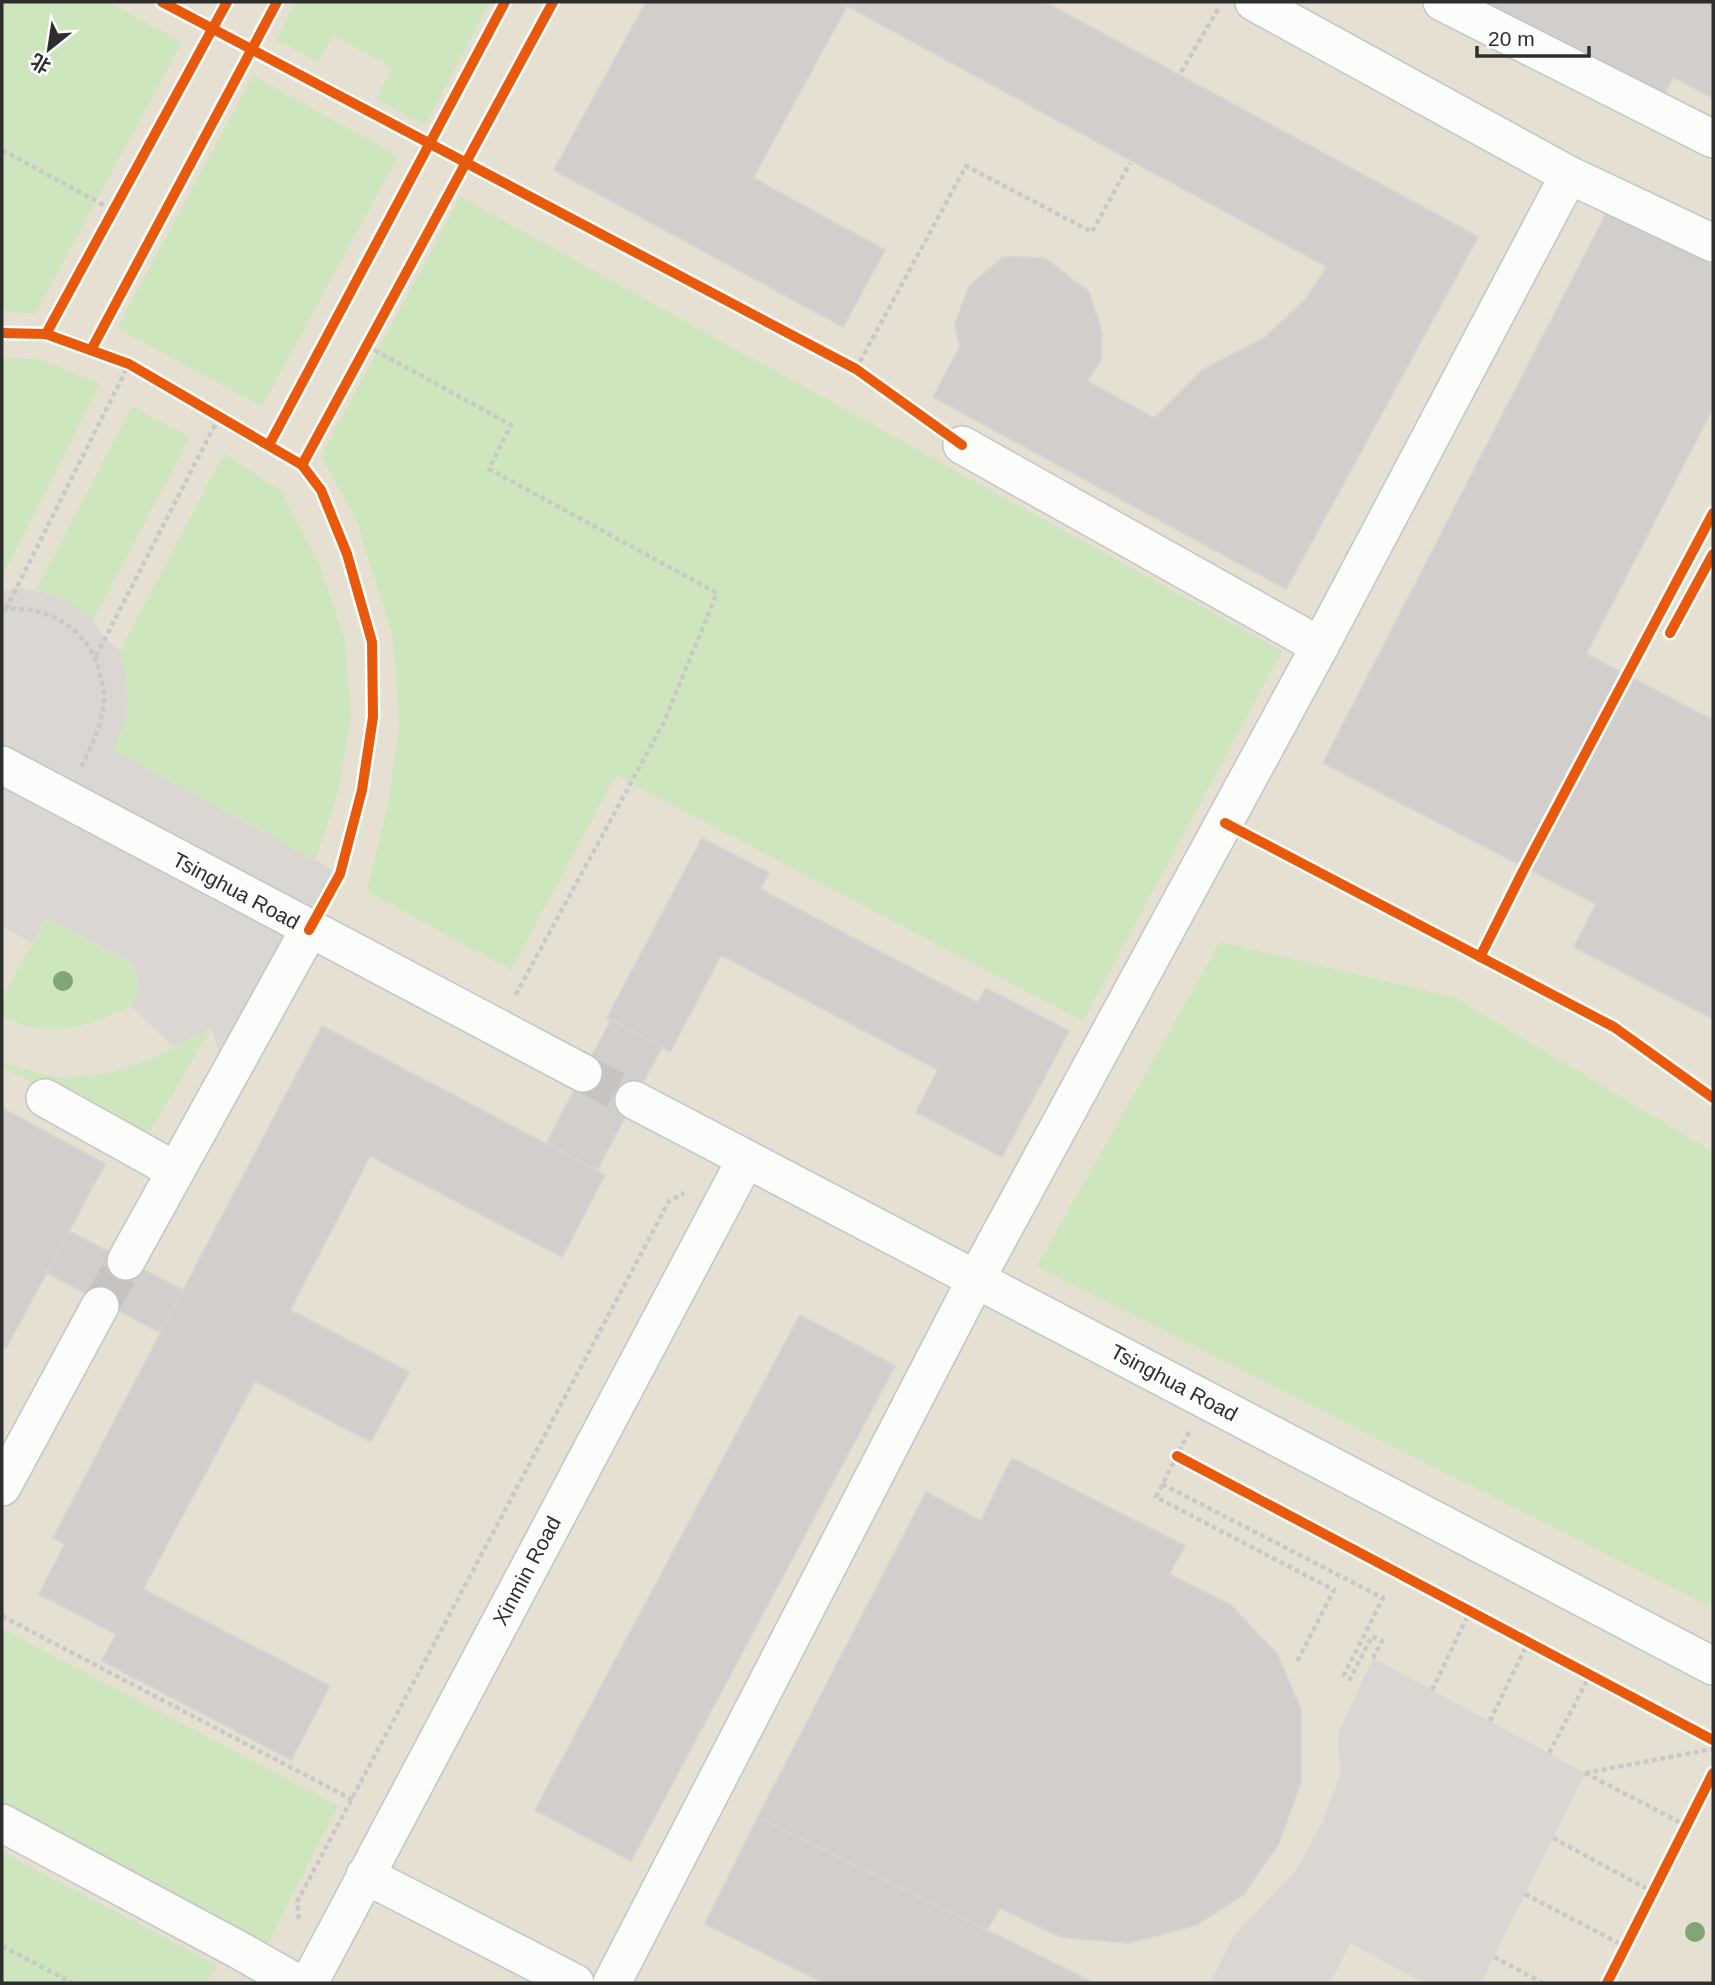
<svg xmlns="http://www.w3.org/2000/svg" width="1715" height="1985" font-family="Arial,'Noto Sans SC',sans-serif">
<rect width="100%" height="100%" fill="#ece8e4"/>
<rect fill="#e6e0d3" x="2" y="2" width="1711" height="1981"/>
<g fill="#cee6be">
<polygon points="2,2 108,2 182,42 35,314 2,311"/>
<polygon points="296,2 490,2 425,125 376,99 392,67 333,35 318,62 276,40"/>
<polygon points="253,76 398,156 262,406 117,328"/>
<polygon points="460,197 1282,651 1083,1021 616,775 511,970 367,891 388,805 399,727 393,636 356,519 321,456"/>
<polygon points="2,358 38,359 100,384 2,577"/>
<polygon points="132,407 190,437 93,620 56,595 36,590"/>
<polygon points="224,454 281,491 319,564 345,639 351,716 339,789 315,860 112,750 128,715 126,679 120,651"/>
<path d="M46,918l86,46c5,12 11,30 0,41 -5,4 -14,7 -20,9 -38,17 -72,22 -110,2v-17z"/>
<polygon points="1220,942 1456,998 1713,1152 1713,1608 1037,1266"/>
<polygon points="211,1028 151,1130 137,1135 2,1067 2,1063 60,1078 106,1074 150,1060"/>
<polygon points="2,1629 338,1806 267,1945 2,1804"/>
<polygon points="2,1852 217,1965 207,1983 2,1983"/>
</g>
<g fill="#dad6d2">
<polygon points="17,587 56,595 78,609 93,620 104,638 120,651 126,679 128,715 113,750 340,874 228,1079 211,1028 174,1047 131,1006 136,997 138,979 132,963 46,918 32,943 2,926 2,592"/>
<polygon points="1373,1658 1585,1773 1481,1983 1424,1983 1350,1943 1330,1983 1210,1983 1233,1937 1297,1869 1323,1821 1340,1776 1338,1734"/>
</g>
<g fill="#d1cecb" stroke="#d7d4d0" stroke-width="2">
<polygon points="646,2 1045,2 1478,237 1286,589 933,397 960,347 955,324 969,286 1003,257 1045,258 1089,292 1102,332 1101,360 1087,381 1154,418 1202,370 1264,338 1305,300 1327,267 847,6 753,178 885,250 843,327 554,170"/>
<polygon points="1474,2 1713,2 1713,98 1673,77 1663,98"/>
<polygon points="1608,210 1713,264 1713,408 1586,654 1713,720 1713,1019 1574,947 1596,904 1323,763"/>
<polygon points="702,838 769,873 760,889 978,1003 986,988 1069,1031 1002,1157 916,1112 938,1070 721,955 670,1052 607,1018"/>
<polygon points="611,1020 662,1047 597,1170 546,1144"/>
<polygon points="322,1026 605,1175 562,1257 370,1156 290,1310 409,1372 371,1442 255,1381 143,1589 330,1686 291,1760 102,1661 116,1634 39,1594 65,1544 53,1538"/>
<polygon points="2,1108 105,1164 6,1348 2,1346"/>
<polygon points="69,1231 183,1290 161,1333 47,1273"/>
<polygon points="800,1315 895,1366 631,1861 535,1810"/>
<polygon points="1012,1458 1185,1546 1169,1574 1231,1605 1277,1654 1301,1710 1301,1782 1278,1845 1243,1895 1196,1925 1129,1943 1060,1937 1000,1908 987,1930 758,1817 926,1492 981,1521"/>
<polygon points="758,1817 987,1930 1094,1983 824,1983 705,1924"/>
</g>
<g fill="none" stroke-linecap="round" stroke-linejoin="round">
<g stroke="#c6c3c0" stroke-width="37" stroke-dasharray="37 18" stroke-linecap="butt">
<polyline points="583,1073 634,1100"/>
<polyline points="100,1306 126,1261"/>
</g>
<g stroke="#c5c4c5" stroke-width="40">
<g id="minor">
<polyline points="1254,2 1569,175 1713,243"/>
<polyline points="1442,2 1713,139"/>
<polyline points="962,445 1320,646"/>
<polyline points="2,765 583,1073"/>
<polyline points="45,1098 176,1171"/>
<polyline points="634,1100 1713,1666"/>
<polyline points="126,1261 309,930"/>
<polyline points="2,1487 100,1306"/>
<polyline points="2,1823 237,1949 297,1983"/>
<polyline points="365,1875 575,1983"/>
<polyline points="309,1983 746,1159"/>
<polyline points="612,1983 976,1279 1320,646 1569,175"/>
</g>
</g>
<g stroke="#c9c9c8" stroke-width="4.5" stroke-dasharray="5 3.5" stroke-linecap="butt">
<polyline points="1181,72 1218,9"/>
<polyline points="2,150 113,210"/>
<polyline points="367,346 511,425 489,469 717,593 664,722 515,996"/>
<polyline points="856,369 966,166 1092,232 1130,163"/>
<polyline points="6,609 129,364"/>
<path d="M2,610c45,-7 88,20 98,64 2,9 5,18 4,27 -2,24 -12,45 -23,66"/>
<polyline points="96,656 220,415"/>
<polyline points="1189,1432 1156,1497 1334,1590 1297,1662"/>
<polyline points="1162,1484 1383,1598 1344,1675 1350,1679 1372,1636 1382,1641 1373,1658"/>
<polyline points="2,1616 353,1800"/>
<polyline points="1432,1690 1470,1611"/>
<polyline points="1490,1721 1528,1642"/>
<polyline points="1549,1753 1590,1675"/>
<polyline points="1585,1773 1713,1749"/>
<polyline points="1585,1773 1687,1826"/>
<polyline points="1553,1838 1653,1892"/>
<polyline points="1525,1894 1626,1947"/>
<polyline points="299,1919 297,1902 669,1201 684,1193"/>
<polyline points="2,1946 73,1983"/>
<polyline points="1494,1957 1543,1983"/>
</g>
<use href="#minor" stroke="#fcfcfb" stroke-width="37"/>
<g stroke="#fff" stroke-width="15">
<g id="cycleway">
<polyline points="162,2 856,369 962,445"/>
<polyline points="2,333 46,334 129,364 302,465 321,490 347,554 372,642 373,717 362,790 340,874 309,930"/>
<polyline points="46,334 227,2"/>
<polyline points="91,350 277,2"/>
<polyline points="269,445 505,2"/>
<polyline points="302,465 553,2"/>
<polyline points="1670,633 1713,554"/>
<polyline points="1225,823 1614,1027 1713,1098"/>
<polyline points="1480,957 1523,871 1713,513"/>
<polyline points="1177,1456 1713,1740"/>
<polyline points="1607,1983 1713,1773"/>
</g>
</g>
<use href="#cycleway" stroke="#e8590c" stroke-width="10"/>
</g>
<g fill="#82a575">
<circle cx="63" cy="981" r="10"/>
<circle cx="1695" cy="1932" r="10"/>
</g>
<g text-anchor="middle" stroke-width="6" stroke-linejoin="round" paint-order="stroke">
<g font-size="21" fill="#2e2e2e" stroke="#fff">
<text transform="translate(236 891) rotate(28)" y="7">Tsinghua Road</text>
<text transform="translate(1174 1383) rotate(28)" y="7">Tsinghua Road</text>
<text transform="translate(527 1571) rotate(-62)" y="7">Xinmin Road</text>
</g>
</g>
<rect width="1715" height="1985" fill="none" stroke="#2e2e2e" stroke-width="7"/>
<g transform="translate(49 49) rotate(210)" stroke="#ffffff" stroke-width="5" paint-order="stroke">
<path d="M0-5L12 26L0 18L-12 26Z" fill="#2e2e2e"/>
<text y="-10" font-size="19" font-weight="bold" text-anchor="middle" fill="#2e2e2e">北</text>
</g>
<path d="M1477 46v10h112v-10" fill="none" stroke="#2e2e2e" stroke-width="3.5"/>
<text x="1488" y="46" font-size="21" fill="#2e2e2e" stroke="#ffffff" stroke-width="5" paint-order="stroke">20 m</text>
</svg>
